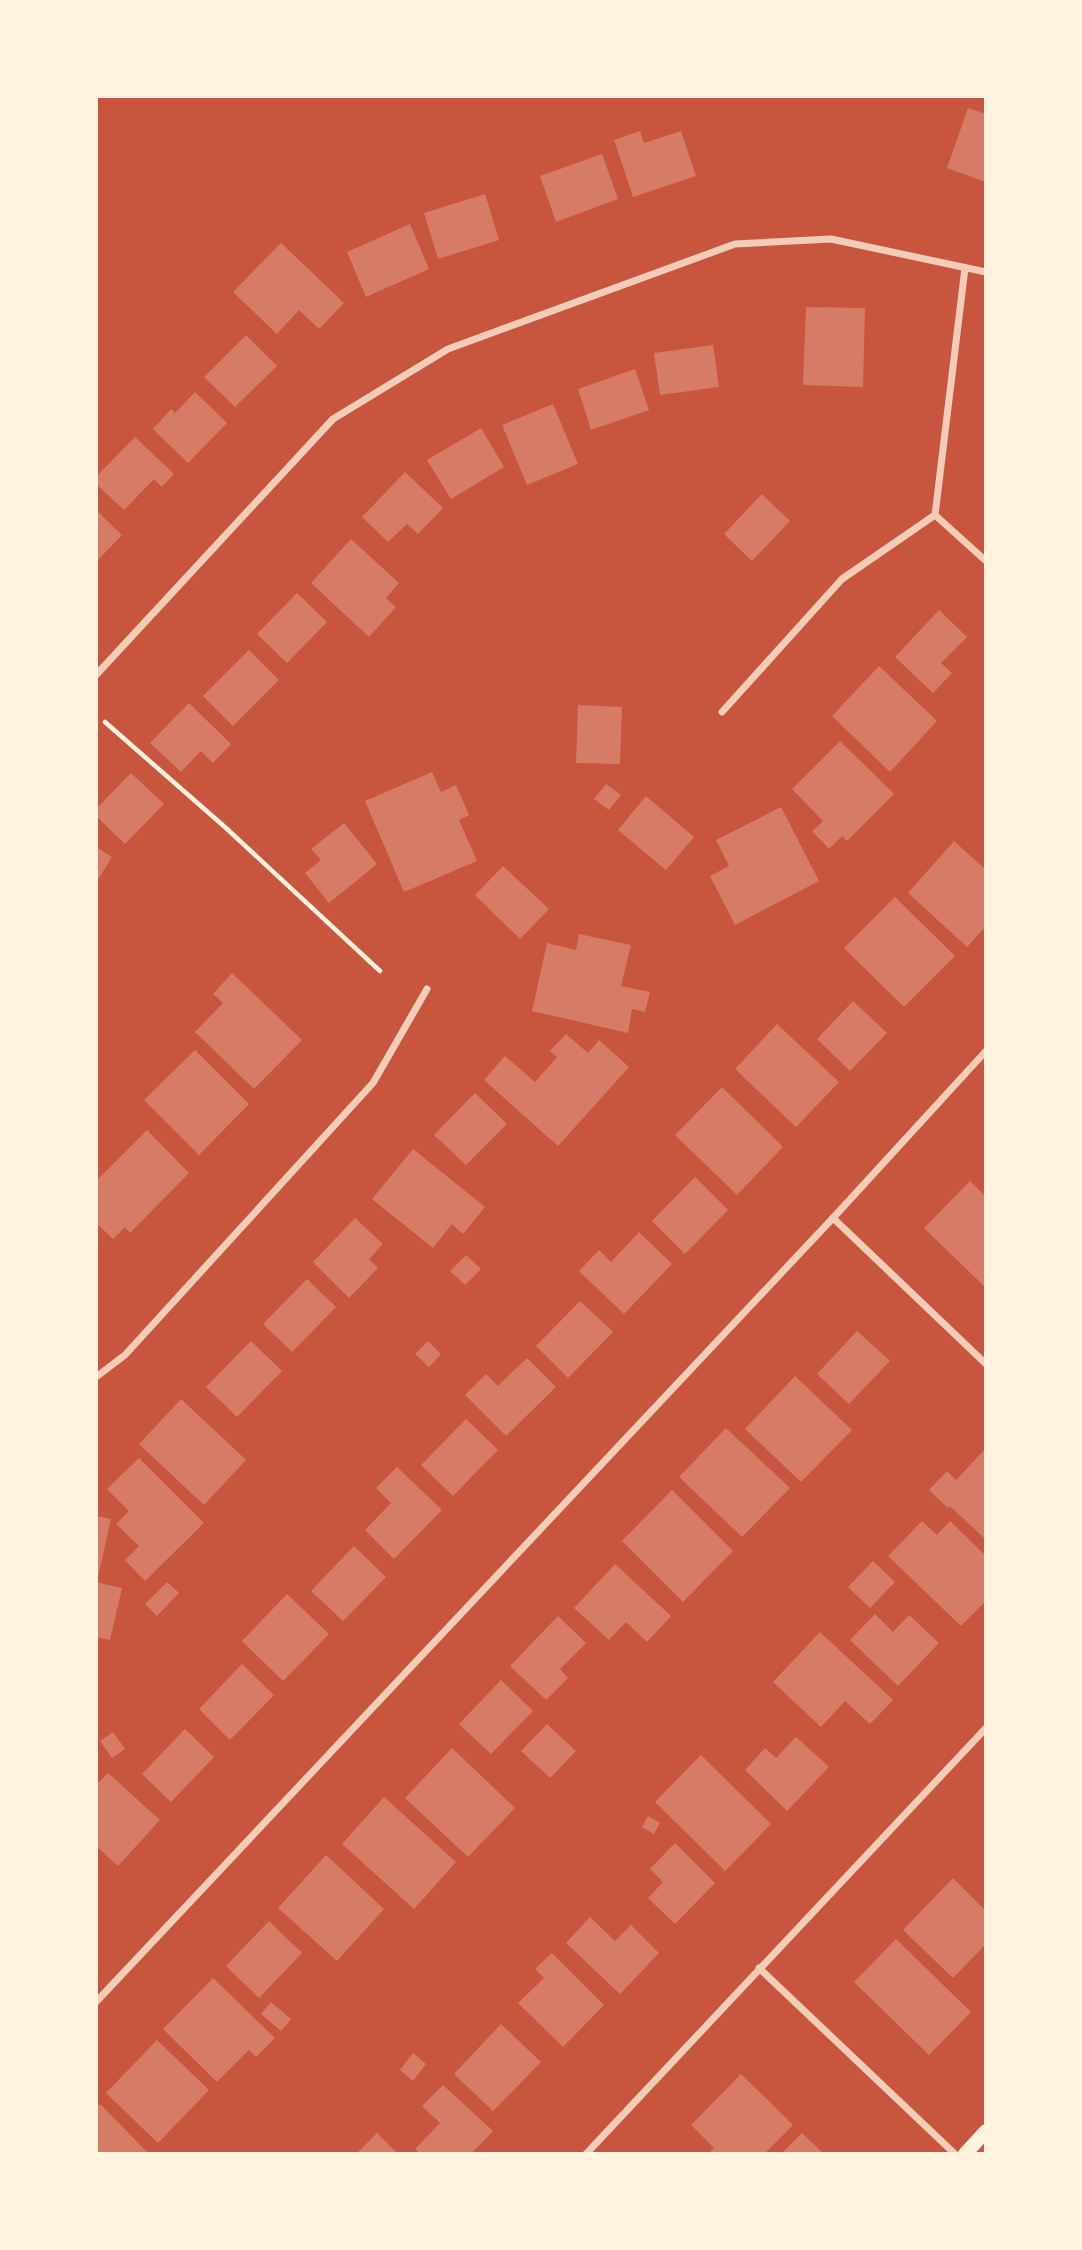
<svg xmlns="http://www.w3.org/2000/svg" width="1082" height="2250" font-family="Figtree,sans-serif">
<rect width="100%" height="100%" fill="#c8553d"/>
<g fill="#d67c66">
<polygon points="968,108 986,114 986,182 947,168"/>
<polygon points="640,131 644,143 681,131 696,176 633,197 614,140"/>
<polygon points="602,154 618,199 556,222 540,176"/>
<polygon points="485,194 499,240 438,259 424,213"/>
<polygon points="410,224 429,269 366,297 347,252"/>
<polygon points="281,243 344,303 319,329 299,310 277,334 233,292"/>
<polygon points="806,307 865,308 863,387 803,385"/>
<polygon points="246,335 277,366 235,407 204,377"/>
<polygon points="713,345 719,387 660,395 654,353"/>
<polygon points="635,369 649,410 591,430 578,389"/>
<polygon points="195,392 227,423 188,463 153,429 171,409 175,413"/>
<polygon points="553,404 578,464 527,485 502,425"/>
<polygon points="481,428 504,467 451,499 427,460"/>
<polygon points="135,437 174,474 162,487 154,479 124,510 96,484 96,477"/>
<polygon points="405,472 443,508 418,534 407,524 388,542 362,517"/>
<polygon points="762,494 790,521 752,561 724,534"/>
<polygon points="96,510 122,535 96,562"/>
<polygon points="351,539 399,583 386,598 396,607 369,637 311,583"/>
<polygon points="297,593 327,622 287,663 257,634"/>
<polygon points="939,610 967,637 941,663 952,673 933,693 895,657"/>
<polygon points="249,650 279,680 233,726 203,696"/>
<polygon points="879,666 937,721 890,772 832,716"/>
<polygon points="189,703 231,744 213,763 201,751 181,772 150,743"/>
<polygon points="578,705 622,707 620,764 576,763"/>
<polygon points="840,741 894,794 847,841 842,836 829,849 812,831 823,821 792,789"/>
<polygon points="432,772 441,792 456,785 469,815 459,820 477,861 404,892 365,801"/>
<polygon points="131,773 164,804 125,844 96,816 96,809"/>
<polygon points="606,784 621,795 609,810 594,799"/>
<polygon points="646,796 694,837 666,870 618,830"/>
<polygon points="781,807 819,881 735,925 710,876 729,866 716,840"/>
<polygon points="344,823 377,864 329,903 305,873 321,860 311,849"/>
<polygon points="954,841 986,870 986,926 967,947 908,893"/>
<polygon points="96,847 112,857 96,883"/>
<polygon points="503,866 549,909 520,939 475,895"/>
<polygon points="895,897 955,956 904,1007 844,948"/>
<polygon points="579,934 631,945 621,986 650,992 645,1012 632,1009 628,1033 532,1011 547,943 576,950"/>
<polygon points="232,973 302,1040 254,1089 195,1032 223,1003 213,994"/>
<polygon points="853,1001 887,1033 850,1071 817,1039"/>
<polygon points="777,1024 839,1082 796,1127 735,1069"/>
<polygon points="566,1034 588,1053 599,1040 629,1067 558,1146 484,1080 505,1056 535,1082 557,1057 550,1051"/>
<polygon points="195,1050 249,1104 199,1155 144,1100"/>
<polygon points="722,1087 783,1147 737,1195 675,1135"/>
<polygon points="475,1093 507,1124 466,1165 434,1135"/>
<polygon points="147,1130 189,1173 130,1233 125,1227 113,1239 96,1223 96,1181"/>
<polygon points="413,1149 485,1207 463,1234 452,1224 433,1248 372,1199"/>
<polygon points="695,1177 728,1210 685,1254 652,1221"/>
<polygon points="970,1181 986,1197 986,1288 924,1228"/>
<polygon points="355,1218 383,1244 369,1259 378,1268 349,1298 313,1262"/>
<polygon points="639,1232 672,1264 624,1314 579,1271 599,1250 611,1262"/>
<polygon points="466,1255 481,1269 465,1285 450,1271"/>
<polygon points="307,1279 336,1307 292,1352 263,1324"/>
<polygon points="580,1301 613,1332 568,1378 536,1346"/>
<polygon points="857,1331 890,1361 849,1404 817,1374"/>
<polygon points="251,1341 282,1371 237,1417 206,1387"/>
<polygon points="428,1341 441,1354 429,1367 415,1354"/>
<polygon points="527,1358 556,1387 506,1436 465,1395 486,1374 498,1386"/>
<polygon points="795,1376 852,1430 801,1482 745,1429"/>
<polygon points="181,1399 246,1460 204,1505 139,1444"/>
<polygon points="466,1419 498,1450 453,1496 421,1465"/>
<polygon points="726,1428 790,1488 742,1537 679,1477"/>
<polygon points="986,1448 986,1540 950,1506 948,1508 929,1490 947,1471 956,1480"/>
<polygon points="139,1458 204,1523 145,1581 125,1560 139,1546 116,1524 129,1511 107,1489"/>
<polygon points="397,1467 442,1510 394,1559 365,1530 391,1503 376,1488"/>
<polygon points="672,1490 733,1551 683,1602 622,1541"/>
<polygon points="96,1516 111,1519 97,1582 96,1582"/>
<polygon points="922,1521 937,1535 950,1521 986,1556 986,1601 961,1626 888,1556"/>
<polygon points="354,1546 386,1577 343,1621 311,1591"/>
<polygon points="873,1561 895,1582 870,1608 848,1587"/>
<polygon points="615,1564 671,1616 647,1642 626,1622 609,1640 574,1608"/>
<polygon points="96,1582 122,1588 110,1640 96,1637"/>
<polygon points="167,1582 179,1593 157,1616 145,1604"/>
<polygon points="287,1594 329,1634 283,1681 242,1641"/>
<polygon points="875,1614 893,1632 909,1615 939,1643 898,1686 850,1640"/>
<polygon points="558,1616 586,1643 560,1669 568,1678 546,1700 510,1666"/>
<polygon points="820,1632 893,1700 870,1724 845,1701 821,1727 773,1682"/>
<polygon points="242,1664 274,1695 230,1740 199,1709"/>
<polygon points="501,1680 533,1711 491,1754 459,1724"/>
<polygon points="547,1724 576,1751 550,1778 521,1751"/>
<polygon points="185,1729 214,1757 171,1802 142,1774"/>
<polygon points="113,1732 125,1749 112,1758 100,1741"/>
<polygon points="796,1737 829,1767 787,1811 745,1770 765,1748 776,1758"/>
<polygon points="452,1748 515,1808 468,1857 405,1798"/>
<polygon points="701,1755 771,1824 725,1871 655,1802"/>
<polygon points="108,1773 160,1820 118,1866 96,1846 96,1785"/>
<polygon points="384,1797 456,1862 414,1909 342,1844"/>
<polygon points="648,1816 660,1823 654,1834 642,1827"/>
<polygon points="675,1843 715,1883 675,1924 648,1898 663,1882 650,1869"/>
<polygon points="326,1855 384,1909 337,1961 278,1908"/>
<polygon points="953,1878 986,1911 986,1944 953,1978 903,1930"/>
<polygon points="590,1917 615,1941 631,1925 659,1953 620,1994 566,1943"/>
<polygon points="269,1921 302,1953 259,1998 226,1966"/>
<polygon points="896,1939 971,2012 929,2055 854,1982"/>
<polygon points="552,1953 604,2005 563,2047 518,2003 544,1978 535,1969"/>
<polygon points="213,1978 275,2038 256,2057 249,2050 217,2082 163,2029"/>
<polygon points="271,2002 291,2019 281,2031 261,2014"/>
<polygon points="501,2024 541,2062 493,2111 454,2074"/>
<polygon points="157,2040 209,2090 158,2143 106,2093"/>
<polygon points="413,2053 426,2064 413,2081 400,2070"/>
<polygon points="741,2074 793,2125 764,2154 708,2154 714,2148 691,2125"/>
<polygon points="443,2085 493,2131 471,2154 420,2154 415,2149 440,2123 422,2106"/>
<polygon points="100,2104 149,2154 96,2154 96,2108"/>
<polygon points="377,2133 398,2154 356,2154"/>
<polygon points="802,2133 824,2154 781,2154"/>
</g>
<g fill="none" stroke-linecap="round" stroke-linejoin="round">
<polyline stroke="#fff3e0" stroke-width="4.5" points="105,722 226,828 380,971"/>
<g stroke="#f1ccb7" stroke-width="7">
<polyline points="935,515 965,268"/>
<polyline points="935,515 986,561"/>
<polyline points="96,675 333,419 448,349 735,244 831,239 986,272"/>
<polyline points="722,712 842,579 935,515"/>
<polyline points="833,1218 986,1364"/>
<polyline points="96,1377 125,1355 373,1083 427,989"/>
<polyline points="759,1968 955,2154"/>
<polyline points="96,2002 833,1218 986,1051"/>
<polyline points="586,2154 986,1728"/>
</g>
<polyline stroke="#fff3e0" stroke-width="14" points="965,2154 986,2131"/>
</g>
<rect width="1082" height="2250" fill="none" stroke="#fff3e0" stroke-width="196"/>
</svg>
